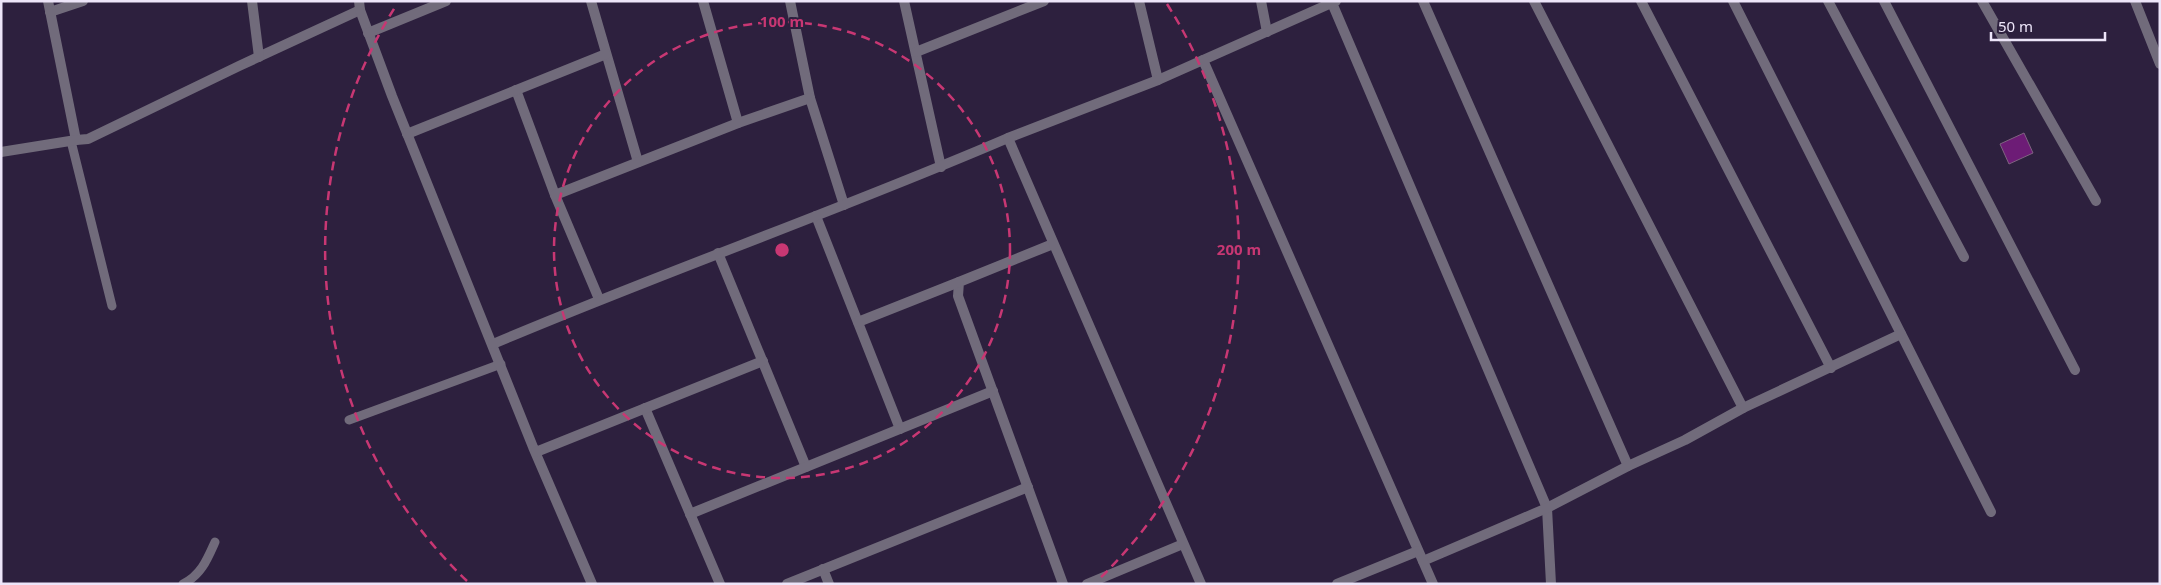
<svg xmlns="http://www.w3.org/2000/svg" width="2161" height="585" font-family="'Noto Sans',sans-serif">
<rect width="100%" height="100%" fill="#2d203e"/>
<polygon fill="#6d1c76" stroke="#7f6381" points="2024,133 2033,153 2009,164 2000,144"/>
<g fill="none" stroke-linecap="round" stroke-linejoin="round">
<g stroke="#716b7b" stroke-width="9">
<polyline points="71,141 112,306"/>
<polyline points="349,420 501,364"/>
<path d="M183,584c18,-9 24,-24 32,-42"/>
</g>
<g stroke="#716b7b" stroke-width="10">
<polyline points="48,1 76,140 88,139 239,66 360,10"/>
<polyline points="252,1 259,57"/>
<polyline points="359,1 360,10 392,96 533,447 592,584"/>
<polyline points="591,1 638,162"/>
<polyline points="703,1 738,123"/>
<polyline points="790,1 810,98"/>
<polyline points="904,1 941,167"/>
<polyline points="1139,1 1158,80"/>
<polyline points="1261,1 1267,32"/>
<polyline points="1423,1 1628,466"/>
<polyline points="1534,1 1743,408"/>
<polyline points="1641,1 1831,368"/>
<polyline points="1733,1 1991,512"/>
<polyline points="1828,1 1964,257"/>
<polyline points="1884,1 2075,370"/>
<polyline points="1982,1 2096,201"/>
<polyline points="2135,1 2160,64"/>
<polyline points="1332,3 1547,508 1551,584"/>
<polyline points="50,12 83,1"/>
<polyline points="368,33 446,1"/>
<polyline points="916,52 1044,1"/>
<polyline points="1203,60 1336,1"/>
<polyline points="516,90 555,195"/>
<polyline points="407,134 606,54"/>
<polyline points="1,152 76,140"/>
<polyline points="816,216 900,429"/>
<polyline points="1053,244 959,282 958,296 1063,584"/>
<polyline points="718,253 806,467"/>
<polyline points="599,299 555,195 738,123 810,98 844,205"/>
<polyline points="858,322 959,282"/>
<path d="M493,344c170,-72 345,-133 515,-206"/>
<polyline points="645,408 720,584"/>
<polyline points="536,452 763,361"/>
<polyline points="690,514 993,391"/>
<polyline points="1423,561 1547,508 1628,466 1685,440 1743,408 1901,334"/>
<polyline points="823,569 829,584"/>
<polyline points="787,584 1028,487"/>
<polyline points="1087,584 1183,544"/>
<polyline points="1201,584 1008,138 1158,80 1203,60 1433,584"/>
<polyline points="1337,584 1418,551"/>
</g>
</g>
<g fill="none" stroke="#c83773" stroke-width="2.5" stroke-dasharray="9 6">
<circle cx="782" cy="250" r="228"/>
<path d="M467 581A457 457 0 0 1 397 4M1167 4A457 457 0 0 1 1097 581"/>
</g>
<circle cx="782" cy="250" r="8" fill="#c83773" stroke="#2d203e" stroke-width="2.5"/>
<g font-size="15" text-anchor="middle" font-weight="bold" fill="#c83773" stroke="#2d203e" stroke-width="4" stroke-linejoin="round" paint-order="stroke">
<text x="782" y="27">100 m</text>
<text x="1239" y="255">200 m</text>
</g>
<rect width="2161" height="585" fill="none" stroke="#ede5f9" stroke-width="5"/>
<path d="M1991 32v8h114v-8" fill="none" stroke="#ede5f9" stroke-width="2.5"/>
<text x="1998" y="32" font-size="15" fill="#ede5f9" stroke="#2d203e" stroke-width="4" paint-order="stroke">50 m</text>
</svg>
